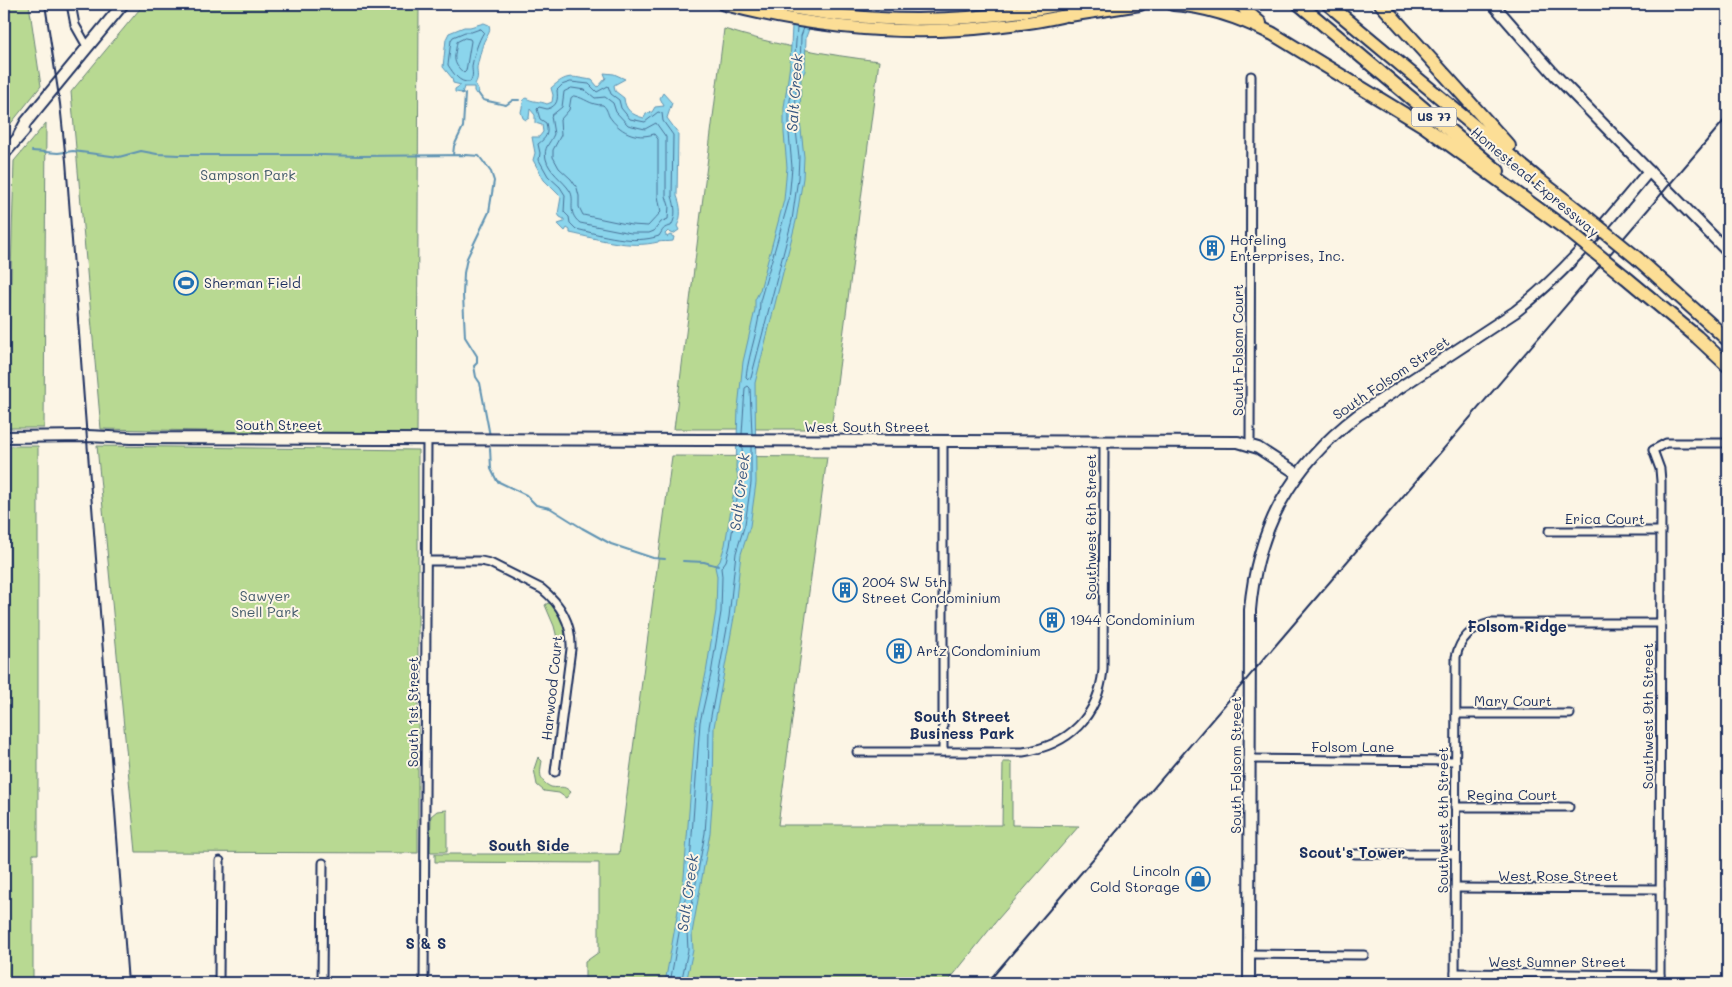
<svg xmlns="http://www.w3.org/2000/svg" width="1732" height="987" font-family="Mali,sans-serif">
<rect width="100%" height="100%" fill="#fcf5e5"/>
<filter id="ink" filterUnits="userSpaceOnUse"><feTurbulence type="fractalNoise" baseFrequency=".02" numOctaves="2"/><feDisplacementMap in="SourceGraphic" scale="10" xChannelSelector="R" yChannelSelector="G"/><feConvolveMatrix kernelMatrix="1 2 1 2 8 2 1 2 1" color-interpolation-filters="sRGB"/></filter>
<g filter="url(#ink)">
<g fill="#b8d992" stroke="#6a8478">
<polygon points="4,4 29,4 41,86 4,132"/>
<polygon points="144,4 419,4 417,435 101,429 71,92"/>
<path d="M724,29c51,16 102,26 155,32l-48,368h-157z"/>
<polygon points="46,123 44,428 7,428 14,161"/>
<polygon points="10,446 38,446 38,854 33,854 33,983 7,983"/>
<polygon points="97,446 418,450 418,853 136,852"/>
<polygon points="672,456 827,457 778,825 1002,825 1003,762 1012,762 1012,825 1079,826 998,919 947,983 585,983 585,962 599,952 599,863 435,862 435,854 619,854"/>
<path d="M548,603l4,1c7,9 17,25 11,36l-6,-2 -3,-12 -9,-21z"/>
<path d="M538,757l4,4c-2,11 -4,20 9,26 11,2 11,-3 20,5l-5,6 -7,-5 -15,-2 -7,-6 -3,-16z"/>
<polygon points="447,810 447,852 430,852 431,816 437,811"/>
</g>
<g fill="#8bd5ec" stroke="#5e93b3">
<polygon points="799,4 818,4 806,37 805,71 801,78 800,120 804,157 803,178 796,221 755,383 756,483 750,526 741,554 734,617 714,727 713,791 710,833 692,933 693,950 686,983 665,983 684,877 696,721 706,673 716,611 717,576 715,567 720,561 725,545 734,491 738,478 736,467 738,408 743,362 755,310 755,300 760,290 784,200 787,167 784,133 784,108 790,64 792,26"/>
<path d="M484,23l5,2c3,9 -4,11 -6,19 -1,2 -6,22 -6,24 0,7 2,9 -2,16l4,8 -3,2 -2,-3v-4h-10l-2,6 -7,-1v-3l6,-4 -8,-2 -1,-5 -9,-11 3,-28 3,-6 15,-6h6z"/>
<path d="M604,73l10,1 11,5 -11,6 1,6 9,7c1,12 8,17 20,20l2,-4 6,-2 3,-5 9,-1 -4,-8 3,-5 9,10 -5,15 11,15 -1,63c4,10 5,21 0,30l2,4 -6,4 -5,-3 -3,3 2,3 3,-2 4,2 -1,4c-5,1 -10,0 -15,1 -28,7 -60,-3 -88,-9v-3l-3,-2 -2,3 -7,-7 6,-2v-3l-4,-2 -2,-3 3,-17 -17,-17 -11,-20 2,-7 -3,-16h7l4,-5 -1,-7 -7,-2v-8l-5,-6 -1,9 -3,2 -3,-2 -2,-6 3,-13 2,-1c6,4 14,3 21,6l5,-2 1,-7 -2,-7c17,-15 20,-11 41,-8l6,7 8,-9z"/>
</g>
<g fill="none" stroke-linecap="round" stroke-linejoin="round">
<g stroke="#487197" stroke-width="1">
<polyline points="797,27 794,70 796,73 800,69 801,36 804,28"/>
<path d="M481,29l3,3c-6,9 -10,23 -12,34 0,7 2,9 -2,16 -11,1 -16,-8 -22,-17l3,-25 2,-3 12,-5h6z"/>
<path d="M465,38l5,1 1,2 -5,30 -2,2c-13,-11 -9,-16 -7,-31z"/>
<path d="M571,82l18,2 8,8 11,-6 3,8 8,6 2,8 9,11 15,3 13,-10 4,1 1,8 10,14 -1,61c3,10 5,20 -1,30 -8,1 -8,4 -12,10 -26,9 -57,-1 -83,-7l-6,-6 -1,-6 -5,-5 1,-17 -5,-8 -12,-11 -9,-16 1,-7 -2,-9c8,-6 11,-10 8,-21l-6,-4 -3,-10 2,-2 8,2c11,-3 11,-10 10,-19l5,-5z"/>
<path d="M572,88l13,2 10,8 10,-1 8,6 3,9 12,13 17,4 11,-6 10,14v59l3,10 -1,13 -7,3 -7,9 -5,2h-18l-51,-10c-14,-11 -4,-22 -10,-32 -7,-11 -21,-19 -24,-32 -3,-12 4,-15 8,-25l-3,-18 11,-9 2,-15z"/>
<path d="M792,89l4,2 -1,30 4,36 -1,21 -6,42 -41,158 -3,1 -2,-2c3,-26 14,-50 14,-76l29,-101 3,-33 -3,-34v-25z"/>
<path d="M574,96c12,2 15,9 29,9 4,4 4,6 6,11 10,15 26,24 45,18l4,5v57l3,16 -13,14 -17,-1 -48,-10 -4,-8v-11l-2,-8 -6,-9 -12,-11 -6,-11v-7l8,-15 -1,-15 9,-10 2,-12z"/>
<polyline points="742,434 745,388 748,386 750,388 752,434"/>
<polyline points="670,983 689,877 700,722 711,674 721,612 722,576 721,568 726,561 730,546 738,493 743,479 742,446"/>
<polyline points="681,983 688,950 687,932 705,833 708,791 709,727 729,617 736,553 745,524 751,483 751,446"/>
</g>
<g stroke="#5e93b3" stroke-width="2">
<polyline points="478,93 483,100 506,105 513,100 519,100"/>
<polyline points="32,151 58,153 73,151 119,157 141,151 157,154 179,155 324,155 358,156 466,155 479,156 491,172 494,181 489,212 467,258 464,273 463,295 465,337 477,356 477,363 474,366 476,377 480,383 490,436"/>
<polyline points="453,155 454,146 463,127 465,94 462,93"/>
<polyline points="490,448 491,469 497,481 526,495 536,505 550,508 582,528 611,544 653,558 665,559"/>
<polyline points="683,561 704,562 718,566"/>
</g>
<g stroke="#1b2f5e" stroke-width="11">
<g id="street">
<polyline points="71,4 75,25 88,48"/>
<polyline points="1250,444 1251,76"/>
<polyline points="1549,531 1661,531"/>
<path d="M426,561h55l9,2 52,26c20,16 30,35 29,60l-16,123"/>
<polyline points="1456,714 1570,714"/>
<path d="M857,752h166c46,-7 75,-35 80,-82l1,-228"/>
<polyline points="943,752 943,441"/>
<polyline points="1249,759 1456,761"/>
<polyline points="1455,807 1569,807"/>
<polyline points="1355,854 1455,854"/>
<polyline points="1455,888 1660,889"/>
<polyline points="1249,954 1364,955"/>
<polyline points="1455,973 1660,975"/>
<polyline points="219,983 220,861"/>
<polyline points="322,983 323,863"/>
<polyline points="424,983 427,440"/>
<path d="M1455,983l1,-326c4,-19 15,-29 34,-34h171"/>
<polyline points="1660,983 1661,481 1660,469 1653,450 1666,443 1728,443"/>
</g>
</g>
<g stroke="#1b2f5e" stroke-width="14">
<g id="secondary">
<polyline points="1493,4 1554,74 1728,252"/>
<polyline points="19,135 26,122 123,4"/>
<polyline points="4,154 24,131"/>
<polyline points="4,437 87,436 131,438 1238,442 1258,448 1298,474"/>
<path d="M1249,983l1,-373c7,-82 41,-144 108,-195l157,-103c52,-40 92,-91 134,-141"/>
</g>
</g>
<g stroke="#1b2f5e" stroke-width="15">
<g id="primary">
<path d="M723,4c90,24 183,33 276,22 26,-3 53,-6 79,-14"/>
<path d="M773,4c94,21 195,20 290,0"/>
</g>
</g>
<g stroke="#1b2f5e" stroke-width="16">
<g id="highway">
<path d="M1173,4c36,2 68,14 100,30l151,92 146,106"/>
<polyline points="1242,4 1247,12 1260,23"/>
<polyline points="1299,4 1498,171"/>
<polyline points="1328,4 1539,180 1584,215"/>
<polyline points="1381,4 1509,146"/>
<polyline points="1069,15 1140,4"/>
<polyline points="1638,259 1728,340"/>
<polyline points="1624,276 1697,337 1728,366"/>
</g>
</g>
<use href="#street" stroke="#fcf5e5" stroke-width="7"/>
<use href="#secondary" stroke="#fcf5e5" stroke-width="10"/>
<use href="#primary" stroke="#fcde96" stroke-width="11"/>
<use href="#highway" stroke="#fcde96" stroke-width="12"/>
<g stroke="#1b2f5e" stroke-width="2">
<polyline points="45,4 60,104 66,161 128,983"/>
<polyline points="987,983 1728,116"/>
</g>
<g stroke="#1b2f5e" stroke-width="16" stroke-linecap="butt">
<g id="highway-bridge">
<polyline points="1584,215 1638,259"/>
<polyline points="1570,232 1624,276"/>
</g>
</g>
<use href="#highway-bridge" stroke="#fcde96" stroke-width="12"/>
</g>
</g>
<defs>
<g id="building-ring" transform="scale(1.25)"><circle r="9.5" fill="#fcf5e5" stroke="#1f6fb2" stroke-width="1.5"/><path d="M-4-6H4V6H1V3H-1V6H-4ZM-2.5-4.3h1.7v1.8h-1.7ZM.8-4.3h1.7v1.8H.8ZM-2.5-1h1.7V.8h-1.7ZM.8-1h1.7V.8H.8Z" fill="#1f6fb2"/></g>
<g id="stadium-ring" transform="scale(1.25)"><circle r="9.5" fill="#fcf5e5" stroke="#1f6fb2" stroke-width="1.5"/><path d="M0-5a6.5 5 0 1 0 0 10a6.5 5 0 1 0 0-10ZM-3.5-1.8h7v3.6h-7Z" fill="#1f6fb2"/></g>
<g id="shop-ring" transform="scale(1.25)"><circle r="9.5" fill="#fcf5e5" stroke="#1f6fb2" stroke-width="1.5"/><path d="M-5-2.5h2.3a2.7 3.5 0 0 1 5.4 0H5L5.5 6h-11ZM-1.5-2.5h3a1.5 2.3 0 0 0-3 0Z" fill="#1f6fb2"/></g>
</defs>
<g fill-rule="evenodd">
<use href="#building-ring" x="1212" y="248"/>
<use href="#stadium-ring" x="186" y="283"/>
<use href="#building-ring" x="845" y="590"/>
<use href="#building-ring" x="1052" y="620"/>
<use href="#building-ring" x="899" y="651"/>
<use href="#shop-ring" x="1198" y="879"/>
</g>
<g text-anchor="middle" stroke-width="4" stroke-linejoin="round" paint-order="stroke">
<rect fill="#fcf5e5" stroke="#5e6a86" stroke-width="1" x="1411.5" y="107.5" width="45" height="19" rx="4"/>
<g font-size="12" font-weight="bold" fill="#1b2f5e">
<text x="1434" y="121">US 77</text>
</g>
<g font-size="14" fill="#425a6b" stroke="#fcf5e5">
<text x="248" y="180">Sampson Park</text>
<text x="265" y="601">Sawyer<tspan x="265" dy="16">Snell Park</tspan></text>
</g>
<g font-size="14" fill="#1b2f5e" stroke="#fcf5e5">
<text transform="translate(1535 182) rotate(40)" y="5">Homestead Expressway</text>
<text transform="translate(1238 350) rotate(-90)" y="5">South Folsom Court</text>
<text transform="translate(1391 378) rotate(-34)" y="5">South Folsom Street</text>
<text x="279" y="430">South Street</text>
<text x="867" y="432">West South Street</text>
<text x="1605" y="524">Erica Court</text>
<text transform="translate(1091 527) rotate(-90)" y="5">Southwest 6th Street</text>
<text transform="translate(552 688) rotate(-84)" y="5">Harwood Court</text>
<text x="1513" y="706">Mary Court</text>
<text transform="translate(413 712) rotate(-90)" y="5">South 1st Street</text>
<text transform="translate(1648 716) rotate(-90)" y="5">Southwest 9th Street</text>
<text x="1353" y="752">Folsom Lane</text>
<text transform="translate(1236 765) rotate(-90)" y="5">South Folsom Street</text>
<text x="1512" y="800">Regina Court</text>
<text transform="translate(1443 820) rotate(-90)" y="5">Southwest 8th Street</text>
<text x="1558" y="881">West Rose Street</text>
<text x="1557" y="967">West Sumner Street</text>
</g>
<g font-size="14" fill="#1b2f5e" stroke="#fcf5e5" text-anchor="start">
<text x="1230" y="245">Hofeling<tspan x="1230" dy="16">Enterprises, Inc.</tspan></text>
<text x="204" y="288">Sherman Field</text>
<text x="862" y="587">2004 SW 5th<tspan x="862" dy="16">Street Condominium</tspan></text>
<text x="1070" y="625">1944 Condominium</text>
<text x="916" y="656">Artz Condominium</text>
<text x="1180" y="876" text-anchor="end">Lincoln<tspan x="1180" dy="16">Cold Storage</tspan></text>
</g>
<g font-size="15" font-style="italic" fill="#375882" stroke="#fcf5e5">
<text transform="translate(795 93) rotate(-86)" y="5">Salt Creek</text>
<text transform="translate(740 492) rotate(-83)" y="5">Salt Creek</text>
<text transform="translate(688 893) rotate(-82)" y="5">Salt Creek</text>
</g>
<g font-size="15" font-weight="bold" fill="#1b2f5e" stroke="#fcf5e5">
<text x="1517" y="632">Folsom Ridge</text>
<text x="962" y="722">South Street<tspan x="962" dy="17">Business Park</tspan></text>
<text x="529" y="851">South Side</text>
<text x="1352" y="858">Scout's Tower</text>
<text x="426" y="949">S &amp; S</text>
</g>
</g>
<rect width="1732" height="987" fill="none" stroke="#fcf5e5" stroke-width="20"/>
<rect x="10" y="10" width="1712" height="967" fill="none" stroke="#1b2f5e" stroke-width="2" filter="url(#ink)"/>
</svg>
